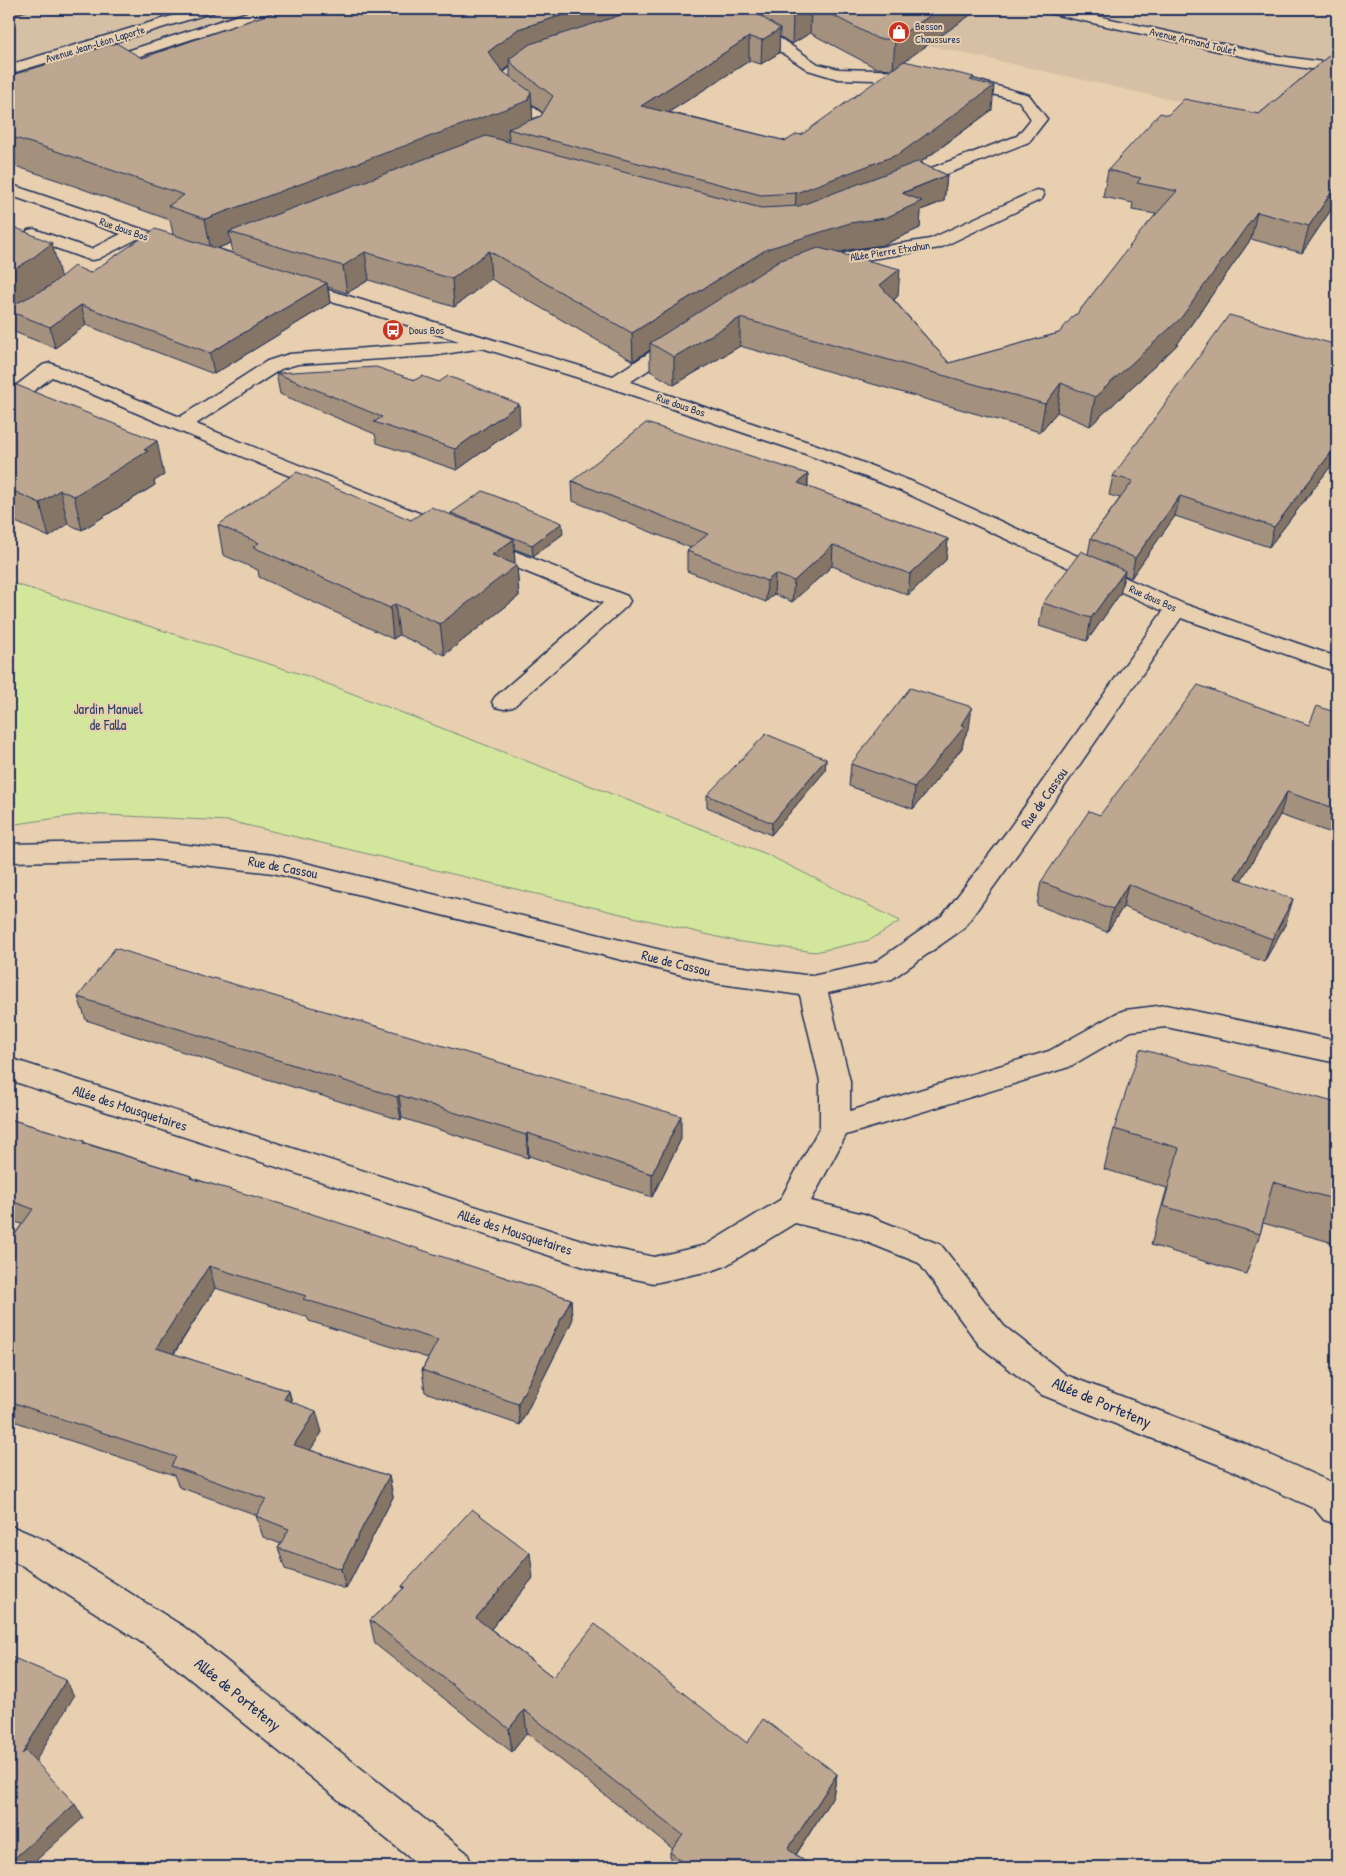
<svg xmlns="http://www.w3.org/2000/svg" width="1346" height="1876" font-family="'Patrick Hand',sans-serif">
<rect width="100%" height="100%" fill="#e7cfaf"/>
<filter id="ink" filterUnits="userSpaceOnUse"><feTurbulence type="fractalNoise" baseFrequency=".02" numOctaves="2"/><feDisplacementMap in="SourceGraphic" scale="10" xChannelSelector="R" yChannelSelector="G"/><feConvolveMatrix kernelMatrix="1 2 1 2 8 2 1 2 1" color-interpolation-filters="sRGB"/></filter>
<g filter="url(#ink)">
<g fill="#d6c0a5">
<polygon points="9,9 292,9 9,102"/>
<polygon points="767,9 1337,9 1337,137"/>
</g>
<polygon fill="#d3e79c" stroke="#778b7d" points="9,582 307,676 764,853 900,921 870,940 815,952 735,941 229,821 85,814 9,825"/>
<g fill="none" stroke-linecap="round" stroke-linejoin="round">
<g stroke="#1b2f5e" stroke-width="3">
<g id="minor">
<polygon points="195,9 216,9 214,12 9,74 9,65"/>
<polygon points="257,9 277,9 275,12 103,68 93,68 91,65 93,62"/>
<polygon points="1041,9 1066,9 1272,55 1337,64 1337,73 1272,63 1048,13 1043,12"/>
<polygon points="747,26 768,30 818,64 839,69 947,72 1029,95 1047,119 1029,142 911,188 899,188 897,184 899,180 1017,136 1031,119 1019,101 946,82 838,79 808,70 758,37 742,33 740,30 742,27"/>
<polygon points="542,53 547,54 549,57 547,60 530,66 508,83 516,94 552,121 542,139 524,145 518,143 516,140 518,137 530,133 535,122 505,100 492,82 520,60"/>
<polygon points="9,184 186,244 189,248 186,252 180,253 137,239 98,259 92,260 86,259 28,238 25,234 28,230 34,229 91,249 121,234 9,195"/>
<polygon points="1036,190 1042,191 1044,195 1042,199 940,248 852,262 816,273 810,272 807,268 810,264 849,252 930,239"/>
<polygon points="292,279 613,376 673,337 680,335 687,337 689,341 687,345 630,382 817,445 913,482 1184,604 1337,657 1337,672 1181,618 1026,842 963,929 892,979 828,993 850,1081 850,1111 1049,1051 1115,1014 1125,1010 1166,1005 1337,1041 1337,1063 1166,1027 1131,1031 1069,1067 846,1135 811,1201 864,1214 941,1245 1004,1326 1066,1375 1246,1444 1337,1485 1337,1524 1324,1520 1315,1509 1222,1466 1042,1395 980,1346 919,1263 859,1239 795,1223 725,1266 714,1270 654,1283 597,1271 9,1080 9,1058 597,1245 654,1257 706,1245 780,1200 820,1127 820,1081 800,995 714,983 273,873 153,859 9,862 9,844 153,841 273,855 714,963 812,976 874,963 943,915 1008,830 1163,611 899,490 803,453 608,387 482,348 432,356 298,364 281,369 196,424 627,596 630,601 627,606 513,707 504,709 495,707 492,702 495,697 603,603 174,429 52,377 16,404 9,406 9,391 43,365 50,363 180,417 267,361 289,354 459,341 286,288 283,284 286,280"/>
<polygon points="9,1525 49,1542 184,1627 467,1853 473,1867 421,1867 158,1653 23,1566 9,1560"/>
</g>
</g>
<use href="#minor" fill="#e7cfaf" fill-rule="evenodd"/>
</g>
<g fill="#a3907d" stroke="#1b2f5e" fill-rule="evenodd">
<path d="M283,9h696l-86,60 -17,-1 -66,-35 -18,11 -13,-8v17l-18,11 -12,-3 -80,51 117,29 15,-6 172,-55 19,30 -72,53 27,12 -3,26 -23,9 -1,18 -37,17 -35,5 -9,3 59,43 -4,4 55,63 110,-30 18,-19 79,-100 -24,-4 1,-7 -30,-6 5,-27 60,-55 91,-1 78,-65v152l-35,52 -51,-14 -75,107 -86,80 -33,-14 -17,20 -300,-86 -66,39 -24,-14v-21l-17,11 -142,-82 -37,28 -85,-27 -22,13 -19,-6 2,16 -116,71 -128,-49 -31,23 -46,-18v-105l51,52 30,-4 83,-39 -3,-14 -107,-38 -54,-18v-88l133,-18zM510,66v11l-8,-5zM532,104l11,9 -2,3 -9,3zM509,139v3l-5,-1zM231,243l2,10 -15,-5z"/>
<polygon points="1337,339 1337,458 1269,547 1175,516 1131,578 1124,575 1120,594 1087,641 1039,626 1043,603 1088,554 1091,538 1120,498 1109,495 1113,476 1337,345"/>
<polygon points="276,373 439,382 520,425 457,470 377,443 375,434 280,394"/>
<polygon points="9,382 164,475 154,481 155,485 82,530 68,524 49,537 9,519"/>
<polygon points="808,474 808,487 948,539 946,560 908,595 832,566 792,602 774,594 766,602 687,571 687,551 691,548 573,501 572,481"/>
<polygon points="451,513 563,534 533,556 514,549 515,565 517,565 519,596 444,655 399,635 393,639 259,577 258,570 223,555 218,525 411,520 451,515"/>
<polygon points="1337,712 1337,835 1280,815 1241,880 1286,923 1264,962 1123,907 1107,932 1037,905 1041,882 1100,815 1309,725"/>
<polygon points="969,729 964,738 962,748 913,809 849,786 851,764"/>
<polygon points="826,759 825,771 771,835 707,807 707,795"/>
<polygon points="78,997 681,1139 652,1197 529,1156 528,1158 402,1118 401,1120 257,1076 86,1020"/>
<polygon points="1337,1103 1337,1244 1263,1223 1260,1234 1246,1274 1151,1245 1167,1188 1104,1169 1114,1129"/>
<polygon points="9,1119 84,1141 85,1143 191,1176 192,1178 571,1299 572,1321 520,1425 425,1392 422,1370 428,1358 309,1321 307,1317 215,1288 174,1354 289,1391 292,1402 322,1432 310,1450 389,1476 393,1497 346,1589 285,1569 278,1548 281,1544 263,1537 256,1516 257,1515 179,1487 174,1475 38,1430 9,1419 9,1243 22,1224 9,1220"/>
<polygon points="533,1578 491,1629 553,1677 837,1774 833,1796 796,1855 812,1867 670,1867 670,1852 673,1849 527,1733 512,1752 375,1644 370,1620 403,1589 402,1586"/>
</g>
<g fill="#847566" stroke="#1b2f5e">
<polygon points="9,9 35,9 20,13 20,15 9,18"/>
<polygon points="582,9 647,9 509,59 510,66 490,82 488,52 518,29"/>
<polygon points="804,9 811,9 810,33 792,44 793,15"/>
<polygon points="940,9 979,9 893,69 895,39"/>
<polygon points="780,29 779,53 761,64 762,40"/>
<polygon points="749,37 749,61 641,130 641,106"/>
<polygon points="994,86 992,110 897,179 795,219 796,193"/>
<polygon points="531,92 533,123 508,129 509,139 248,237 229,232 231,243 211,251 205,219"/>
<polygon points="947,175 944,201 921,210 920,228 883,245 848,250 766,276 650,343 650,350 633,361 632,333 767,249"/>
<polygon points="1337,184 1337,201 1302,253 1309,226"/>
<polygon points="1257,212 1251,239 1176,346 1090,426 1095,397"/>
<polygon points="52,243 61,279 9,311 9,272"/>
<polygon points="489,251 491,279 454,307 452,279"/>
<polygon points="365,252 369,280 347,293 343,266"/>
<polygon points="900,269 898,296 878,313 880,285"/>
<polygon points="327,283 330,303 214,374 210,353"/>
<polygon points="81,305 86,325 55,348 50,327"/>
<polygon points="740,318 740,346 674,385 674,357"/>
<polygon points="1061,383 1057,412 1040,432 1045,404"/>
<polygon points="519,404 520,425 457,470 455,449"/>
<polygon points="157,441 164,475 154,481 155,485 82,530 74,496"/>
<polygon points="1337,445 1337,458 1269,547 1274,527"/>
<polygon points="808,474 807,495 798,483"/>
<polygon points="60,490 68,524 49,537 40,503"/>
<polygon points="1180,496 1175,516 1131,578 1135,558"/>
<polygon points="562,523 563,534 533,556 532,545"/>
<polygon points="514,539 515,566 517,565 519,596 444,655 440,624 492,555"/>
<polygon points="948,539 946,560 908,595 910,574"/>
<polygon points="833,545 832,566 792,602 794,581"/>
<polygon points="1125,571 1120,594 1087,641 1091,618"/>
<polygon points="775,574 774,594 766,602 767,581"/>
<polygon points="395,604 399,635 393,639 390,608"/>
<polygon points="972,707 969,729 964,738 962,748 913,809 915,787 961,725"/>
<polygon points="826,759 825,771 771,835 772,823"/>
<polygon points="1287,792 1280,815 1229,901 1235,878"/>
<polygon points="1128,884 1123,907 1107,932 1113,909"/>
<polygon points="1293,899 1286,923 1264,962 1272,939"/>
<polygon points="399,1095 402,1118 401,1120 397,1097"/>
<polygon points="681,1116 681,1139 652,1197 652,1174"/>
<polygon points="527,1133 529,1156 528,1158 526,1135"/>
<polygon points="209,1266 215,1288 163,1370 156,1348"/>
<polygon points="571,1299 572,1321 520,1425 518,1404"/>
<polygon points="289,1391 294,1412 284,1399"/>
<polygon points="316,1411 322,1432 300,1466 294,1445"/>
<polygon points="389,1476 393,1497 346,1589 341,1569"/>
<polygon points="530,1553 533,1578 480,1642 476,1618"/>
<polygon points="66,1680 74,1696 31,1769 22,1754"/>
<polygon points="524,1710 527,1733 512,1752 509,1729"/>
<polygon points="837,1774 833,1796 788,1867 788,1849"/>
<polygon points="75,1804 83,1818 29,1867 9,1867 9,1863"/>
</g>
<g fill="#bda791" stroke="#1b2f5e">
<polygon points="283,9 582,9 518,29 488,52 502,71 531,92 527,101 205,219 168,206 184,195 56,151 9,136 9,76 116,43 142,58"/>
<polygon points="640,9 721,9 759,15 780,29 762,40 749,37 641,106 786,141 797,134 801,135 904,61 974,77 970,80 994,86 899,154 796,193 761,195 508,129 541,116 553,96 516,68 509,59 530,44"/>
<polygon points="784,9 804,9 793,15"/>
<polygon points="821,9 940,9 895,39 878,39"/>
<polygon points="1337,49 1337,184 1309,226 1257,212 1181,318 1095,397 1061,383 1045,404 740,318 674,357 650,343 781,260 819,248 900,269 880,285 949,363 1059,333 1074,315 1077,314 1143,229 1177,191 1137,183 1141,178 1108,170 1160,113 1168,115 1184,99 1259,114"/>
<polygon points="486,136 761,208 799,206 917,162 947,175 902,193 922,201 885,218 850,223 767,249 632,333 489,251 452,279 365,252 343,266 229,232"/>
<polygon points="9,225 52,243 30,260 9,272"/>
<polygon points="155,229 327,283 210,353 81,305 50,327 9,311 9,307 47,288 74,266 90,273"/>
<polygon points="1229,315 1337,345 1337,445 1274,527 1180,496 1135,558 1091,538 1133,481 1113,476"/>
<polygon points="376,367 415,380 422,376 439,382 448,376 519,404 455,449 374,422 382,417 276,373"/>
<polygon points="9,382 157,441 144,450 148,451 74,496 60,490 40,503 9,489"/>
<polygon points="646,423 808,474 798,483 948,539 910,574 833,545 794,581 775,574 767,581 687,551 708,534 572,481"/>
<polygon points="297,472 411,520 431,507 514,539 492,555 517,565 440,624 395,604 390,608 253,547 259,543 218,525"/>
<polygon points="483,491 562,523 532,545 451,513"/>
<polygon points="1081,551 1125,571 1091,618 1043,603"/>
<polygon points="1198,685 1309,725 1317,706 1337,713 1337,712 1337,809 1287,792 1235,878 1293,899 1272,939 1128,884 1113,909 1041,882 1089,811 1100,815"/>
<polygon points="910,688 972,707 961,725 965,726 915,787 851,764"/>
<polygon points="766,734 826,759 772,823 707,795"/>
<polygon points="115,948 212,979 213,978 681,1116 652,1174 527,1133 526,1135 399,1095 397,1097 252,1052 78,997"/>
<polygon points="1140,1049 1337,1103 1337,1200 1273,1182 1260,1234 1163,1206 1179,1148 1114,1129"/>
<polygon points="9,1119 84,1141 83,1143 191,1176 190,1178 288,1206 571,1299 518,1404 422,1370 438,1340 303,1299 306,1296 209,1266 156,1348 289,1391 284,1399 316,1411 294,1445 389,1476 341,1569 278,1548 289,1529 256,1516 266,1499 171,1466 176,1457 29,1408 9,1401 9,1243 33,1209 9,1200"/>
<polygon points="472,1509 530,1553 476,1618 553,1677 595,1624 747,1743 763,1719 837,1774 788,1849 812,1867 690,1867 670,1852 683,1835 524,1710 509,1729 370,1620 405,1587 402,1586"/>
<polygon points="9,1656 66,1680 22,1754 26,1751 75,1804 9,1863 9,1765 10,1764 9,1764"/>
</g>
</g>
<defs>
<g id="shop-disc" transform="scale(1.125)"><circle r="9.5" fill="#c8321e" stroke="#e7cfaf"/><path d="M-5-2.5h2.3a2.7 3.5 0 0 1 5.4 0H5L5.5 6h-11ZM-1.5-2.5h3a1.5 2.3 0 0 0-3 0Z" fill="#fff"/></g>
<g id="bus-disc" transform="scale(1.125)"><circle r="9.5" fill="#c8321e" stroke="#e7cfaf"/><path d="M-5-6H5V4H4V6H2V4H-2V6H-4V4H-5ZM-3.5-4V0h7V-4ZM-3.5 1.2v1.5H-2V1.2ZM2 1.2v1.5H3.5V1.2Z" fill="#fff"/></g>
</defs>
<g fill-rule="evenodd">
<use href="#shop-disc" x="899" y="32"/>
<use href="#bus-disc" x="393" y="330"/>
</g>
<g text-anchor="middle" stroke-width="4" stroke-linejoin="round" paint-order="stroke">
<g font-size="11" fill="#1b2f5e" stroke="#e7cfaf" text-anchor="start">
<text x="915" y="30">Besson<tspan x="915" dy="13">Chaussures</tspan></text>
<text x="409" y="334">Dous Bos</text>
</g>
<g font-size="11" fill="#1b2f5e" stroke="#e7cfaf">
<text transform="translate(1193 41) rotate(13)" y="4">Avenue Armand Toulet</text>
<text transform="translate(95 44) rotate(-17)" y="4">Avenue Jean-Léon Laporte</text>
<text transform="translate(124 229) rotate(19)" y="4">Rue dous Bos</text>
<text transform="translate(890 251) rotate(-9)" y="4">Allée Pierre Etxahun</text>
<text transform="translate(681 405) rotate(19)" y="4">Rue dous Bos</text>
<text transform="translate(1153 598) rotate(24)" y="4">Rue dous Bos</text>
</g>
<g font-size="14" fill="#2d4164" stroke="#e7cfaf">
<text x="108" y="714">Jardin Manuel<tspan x="108" dy="16">de Falla</tspan></text>
</g>
<g font-size="14" fill="#1b2f5e" stroke="#e7cfaf">
<text transform="translate(1044 798) rotate(-55)" y="5">Rue de Cassou</text>
<text transform="translate(283 867) rotate(11)" y="5">Rue de Cassou</text>
<text transform="translate(676 963) rotate(14)" y="5">Rue de Cassou</text>
<text transform="translate(130 1108) rotate(18)" y="5">Allée des Mousquetaires</text>
<text transform="translate(515 1232) rotate(18)" y="5">Allée des Mousquetaires</text>
</g>
<g font-size="16" fill="#1b2f5e" stroke="#e7cfaf">
<text transform="translate(1102 1402) rotate(23)" y="6">Allée de Porteteny</text>
<text transform="translate(238 1694) rotate(39)" y="6">Allée de Porteteny</text>
</g>
</g>
<rect width="1346" height="1876" fill="none" stroke="#e7cfaf" stroke-width="30"/>
<rect x="15" y="15" width="1316" height="1846" fill="none" stroke="#1b2f5e" stroke-width="2" filter="url(#ink)"/>
</svg>
